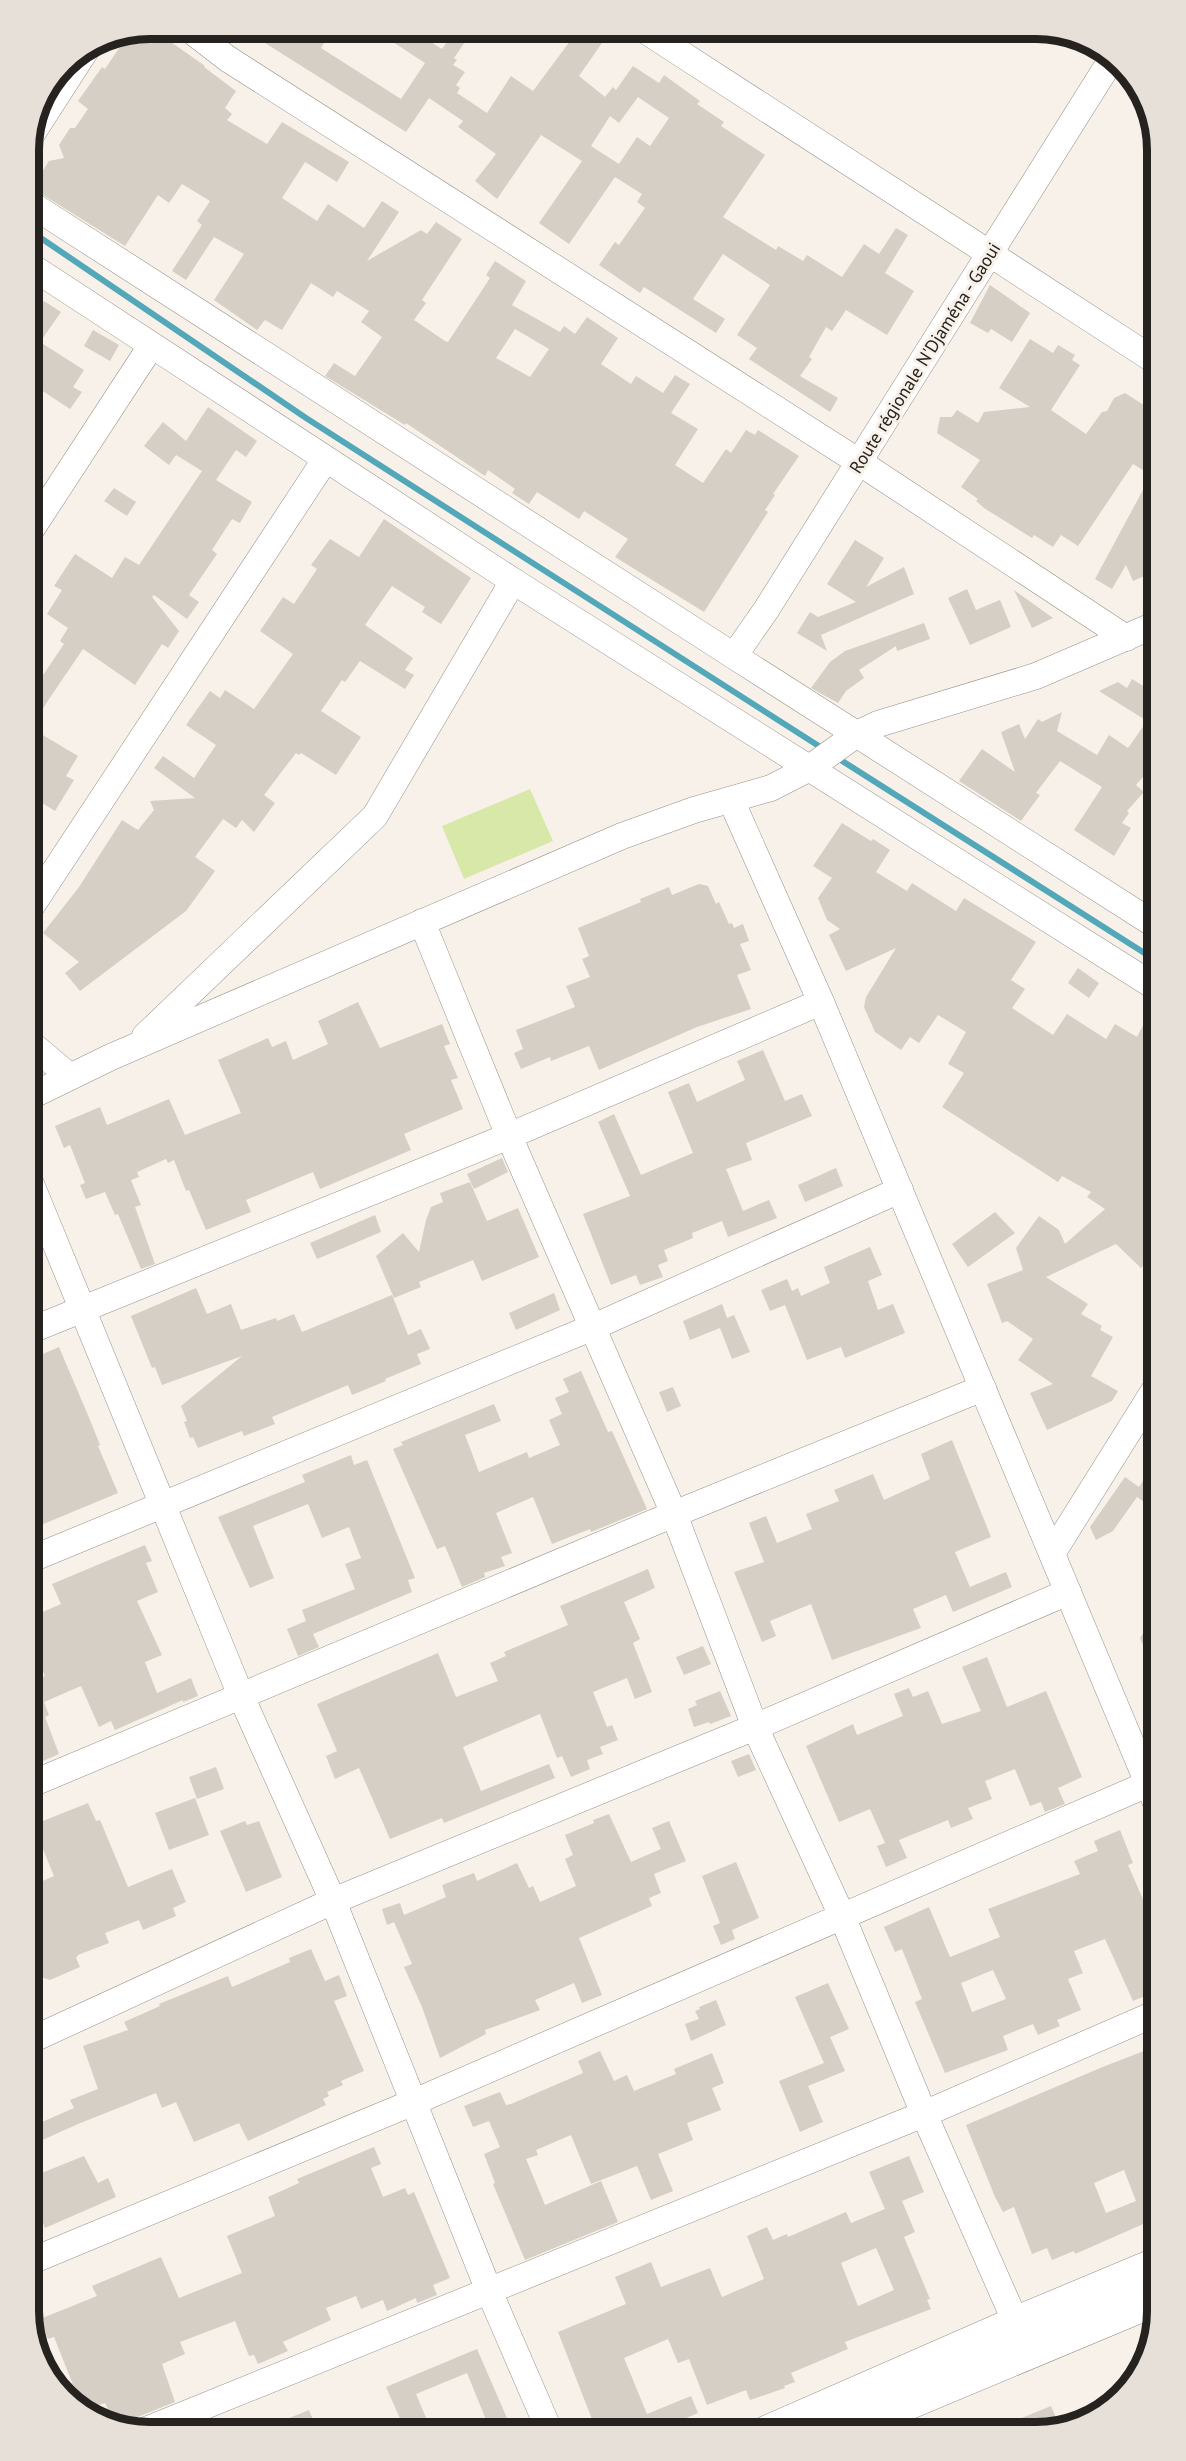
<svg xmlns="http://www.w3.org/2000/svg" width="1186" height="2461" font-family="'PT Sans',sans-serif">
<rect width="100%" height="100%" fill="#f8f1e9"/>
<polygon fill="#d8e8a8" points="530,789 553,841 464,879 442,826"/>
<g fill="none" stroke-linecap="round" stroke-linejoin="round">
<g stroke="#52a8b9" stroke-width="6">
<polyline points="29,230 306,418 825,750"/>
<polyline points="836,757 1157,961"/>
</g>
</g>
<g fill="#d5cfc6" fill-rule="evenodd">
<path d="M151,28l54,38 -1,1 32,24 -11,17 7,6 -5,6 40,24 15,-22 67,40 -12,20 -32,-20 -23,36 35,23 11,-17 36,24 18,-27 17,11 -32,49 54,-31 6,4 9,-12 26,17 -40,61 4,3 -12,17 31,21 3,1 42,-64 -4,-3 9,-14 31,20 -14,24 48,27 4,-6 11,8 12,-17 31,21 -17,26 30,20 5,-8 27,17 12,-18 15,9 -19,29 27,16 -23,36 28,18 23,-34 5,4 15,-23 9,5 3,-5 41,26 -26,38 2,1 -10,15 3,2 -64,100 -89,-55 13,-18 -44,-28 -5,8 -42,-27 -8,12 -17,-11 3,-4 -27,-19 -3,6 -79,-53 -1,2 -80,-49 9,-13 21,13 27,-39 -21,-15 8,-11 -32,-20 -4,6 -22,-14 -29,47 -17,-10 -8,10 -43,-30 30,-46 -30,-17 -28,43 -14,-9 30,-46 -5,-4 13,-20 -28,-17 -13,19 -11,-8 -33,51 -90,-56 5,-8 -2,-4 11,-17 15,-3 -5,-13 11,-17h5l13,-19 -10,-8 24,-34 3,2 25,-37zM515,329l34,20 -19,28 -34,-19z"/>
<path d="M243,29h90l-12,19 80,51 24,-36 -52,-34h37l32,20 14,-20 13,7 -15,22 3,2 -4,5 12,7 -9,13 4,3 -3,5 30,20 24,-37 22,15 46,-62h4l19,14 -23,33 26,21 8,-10 3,3 17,-24 26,17 5,-8 36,26 -3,3 27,18 -3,4 44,29 -42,62 53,33 2,-4 25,15 4,-6 35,22 22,-33 15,10 17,-26 12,7 -23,38 29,18 -27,44 -41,-25 -14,21 -6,-4 -17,30 3,2 -12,17 38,22 -8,14 -81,-53 8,-11 -20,-13 33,-50 -47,-31 -30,45 32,20 -9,14 -72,-46 -4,6 -41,-28 16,-23 4,3 26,-37 -8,-6 5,-8 -27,-17 -46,67 -30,-21 43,-62 -41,-26 -44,64 -22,-18 21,-27 -38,-27 5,-6 -34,-23 -23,34zM638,97l31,21 -19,28 -13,-9 -18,27 -28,-18 19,-30 9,7z"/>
<polygon points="990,285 1030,313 1012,342 991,329 988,333 970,323"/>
<polygon points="44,301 61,312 40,342 84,370 73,387 82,392 70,409 29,382 29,323"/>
<polygon points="93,330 119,345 110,361 84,346"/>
<polygon points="1030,339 1053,353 1058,345 1075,355 1072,360 1080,365 1051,410 1086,434 1102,412 1107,411 1114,398 1125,393 1158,414 1158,570 1133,581 1126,565 1112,589 1095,579 1151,475 1133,464 1078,546 1061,535 1053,547 1034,535 1032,538 984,508 976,501 978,499 961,487 980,460 937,433 940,417 952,417 957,410 978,423 984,412 1030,407 999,388"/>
<polygon points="208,407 257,441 246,457 236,450 216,480 252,502 240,523 232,519 212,550 217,554 189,595 199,602 187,619 154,595 152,597 179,631 168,648 162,644 135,685 83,649 47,702 31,728 78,756 66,776 74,780 55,811 29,795 29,692 31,693 64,644 60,641 68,628 47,614 62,590 54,586 75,554 112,578 125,557 139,565 202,471 176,455 169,465 144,446 163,422 186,441"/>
<polygon points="114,488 136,502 127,516 104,501"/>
<polygon points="384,519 471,578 441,624 422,612 425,607 392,586 365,625 413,658 405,670 414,675 405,689 360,661 345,682 342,680 321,711 361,737 336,775 301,753 299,755 296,753 264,795 275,803 254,832 242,820 236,828 223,819 195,857 215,871 186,911 80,991 65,973 79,962 43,933 79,887 122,820 138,830 154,810 150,801 195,798 154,768 163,756 194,778 216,745 186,725 210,691 220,698 225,690 254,709 293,654 260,631 283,597 294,604 317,569 311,565 330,539 359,557"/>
<polygon points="855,540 884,558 866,587 904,567 914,594 821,635 827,651 797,633 810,612 818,617 856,602 827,584"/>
<polygon points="967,589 976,610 1000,600 1011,627 970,645 948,598"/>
<polygon points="1014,590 1039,608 1053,618 1032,628"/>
<polygon points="924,623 930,639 897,651 896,646 859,670 864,678 846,691 838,703 811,688 830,662 845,651"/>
<polygon points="1132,679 1158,695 1158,751 1146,767 1149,770 1136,785 1144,792 1127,811 1129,813 1122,823 1131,828 1114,856 1074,830 1102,787 1060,761 1036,793 1040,795 1021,821 959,781 982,749 1015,772 1001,732 1019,724 1025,739 1038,719 1042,722 1062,712 1057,731 1097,755 1109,735 1128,748 1147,721 1099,691 1118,682 1127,688"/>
<polygon points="842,823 871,841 873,839 890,850 876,872 907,891 912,883 956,911 964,898 1036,942 1011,980 1025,989 1012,1008 1053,1035 1067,1014 1106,1039 1115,1024 1137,1037 1146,1020 1158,1027 1157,1267 1148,1260 1141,1268 1116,1244 1046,1277 1088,1304 1081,1314 1102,1326 1100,1330 1113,1337 1091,1376 1118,1391 1112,1401 1047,1430 1030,1393 1053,1384 1018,1360 1033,1339 1007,1321 1002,1323 987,1284 1023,1270 1016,1248 1039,1216 1059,1230 1065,1244 1105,1209 1087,1197 1091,1192 1062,1176 1058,1182 942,1107 964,1073 948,1064 966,1032 938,1015 919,1043 910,1037 901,1050 875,1032 864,1007 866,997 896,948 846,971 829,935 840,929 827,920 818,898 832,878 813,866"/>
<polygon points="699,884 708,886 716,904 719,902 729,924 732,923 734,928 743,924 749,941 740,944 751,970 737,975 751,1009 697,1027 599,1070 589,1046 551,1061 550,1057 521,1069 514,1053 523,1049 516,1030 575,1007 566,986 590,977 582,959 589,956 578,928 641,902 640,899 669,887 672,895"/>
<polygon points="1078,968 1099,983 1089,998 1068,983"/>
<polygon points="358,1002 380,1048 442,1024 450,1044 444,1046 458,1078 451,1080 463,1109 404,1134 411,1150 320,1189 313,1172 246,1200 251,1212 206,1230 189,1190 186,1191 174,1160 168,1163 166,1159 137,1172 139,1177 131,1180 141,1205 135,1207 155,1264 141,1269 118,1214 115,1215 105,1192 86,1199 80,1185 85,1183 70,1145 64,1148 55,1126 100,1107 107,1125 169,1099 185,1135 241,1113 218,1060 268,1038 272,1047 286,1041 293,1060 328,1044 318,1021"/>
<polygon points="763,1050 785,1101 802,1094 812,1116 746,1143 752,1160 726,1169 743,1211 769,1200 777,1218 728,1237 722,1221 692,1233 693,1238 664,1250 668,1261 658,1265 663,1277 640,1285 636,1275 611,1285 583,1214 630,1196 598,1122 614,1114 641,1175 693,1153 668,1092 689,1083 697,1102 745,1080 737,1061"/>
<polygon points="502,1158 508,1172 474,1189 467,1174"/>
<polygon points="836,1168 843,1186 805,1202 798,1185"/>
<polygon points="470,1182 487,1221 518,1208 539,1257 482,1281 473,1260 419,1282 421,1287 394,1298 376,1256 403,1233 419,1252 426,1220 431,1207 443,1202 440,1193"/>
<polygon points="995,1212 1015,1233 968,1267 952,1244"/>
<polygon points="375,1215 381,1232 317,1259 310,1243"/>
<polygon points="870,1247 882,1275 868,1281 878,1310 893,1304 905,1333 845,1358 841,1347 807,1360 785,1305 770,1311 761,1290 787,1279 792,1291 798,1288 801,1296 830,1283 824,1267"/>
<polygon points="196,1288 207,1314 231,1304 241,1330 276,1318 277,1321 294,1314 302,1332 392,1295 408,1335 421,1329 430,1349 417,1354 421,1364 385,1379 386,1381 352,1395 348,1385 272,1417 275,1424 244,1436 242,1431 198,1448 193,1437 190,1438 184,1422 187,1421 181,1406 242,1356 162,1385 155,1367 152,1368 131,1316"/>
<polygon points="554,1293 560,1310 516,1330 509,1313"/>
<polygon points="722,1304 727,1318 734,1315 750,1352 732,1359 720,1328 690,1340 683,1321"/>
<polygon points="59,1347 90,1420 100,1445 98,1446 118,1493 29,1530 29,1360"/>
<polygon points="581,1371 608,1432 612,1431 647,1509 591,1532 590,1529 552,1544 533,1497 496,1513 512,1553 501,1557 505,1566 484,1573 485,1577 462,1587 445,1546 437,1549 393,1449 403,1445 401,1442 494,1404 501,1421 465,1435 479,1472 527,1452 529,1458 560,1445 549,1420 562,1414 555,1398 569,1392 563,1379"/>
<polygon points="673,1387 681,1406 667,1412 659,1392"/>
<polygon points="952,1440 991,1537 955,1552 970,1587 1006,1572 1012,1587 953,1612 946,1595 913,1609 921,1628 832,1660 811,1604 770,1621 776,1636 762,1642 734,1572 764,1562 749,1523 766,1516 777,1543 812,1529 806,1514 839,1501 834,1490 873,1474 884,1500 930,1479 921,1454"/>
<polygon points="351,1455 354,1465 367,1460 415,1578 408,1580 412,1592 313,1634 319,1647 298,1656 287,1629 306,1621 302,1610 355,1589 345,1564 361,1558 349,1527 322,1538 308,1504 253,1526 274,1578 250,1588 218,1517 305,1482 302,1475"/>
<polygon points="1157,1459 1157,1511 1137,1497 1113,1531 1096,1540 1090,1527 1125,1477 1139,1487"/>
<polygon points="145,1545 152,1561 146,1563 158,1592 137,1601 162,1655 145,1662 157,1693 191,1678 198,1696 183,1702 183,1700 115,1730 111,1721 99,1727 81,1686 44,1702 49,1715 45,1717 59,1754 29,1767 29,1666 35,1680 45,1676 29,1637 29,1618 61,1604 52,1584"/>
<polygon points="648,1569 655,1588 624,1602 640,1639 633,1643 652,1692 635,1699 627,1678 593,1692 607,1727 612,1725 618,1740 600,1747 603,1754 587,1760 590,1769 571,1777 562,1756 557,1758 540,1714 463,1747 481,1791 549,1764 555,1778 444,1823 442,1818 390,1839 359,1768 335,1779 326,1756 337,1751 317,1704 438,1653 456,1697 498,1681 490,1663 506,1656 504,1652 568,1625 560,1606"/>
<polygon points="1157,1612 1157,1677 1140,1638"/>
<polygon points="703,1646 711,1664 684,1675 676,1657"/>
<polygon points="987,1657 1007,1707 1046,1691 1082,1777 1058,1788 1065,1804 1045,1812 1041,1802 1030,1806 1015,1769 985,1781 992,1799 968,1808 973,1819 951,1828 948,1820 899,1840 907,1858 886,1867 877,1846 885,1843 870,1809 839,1822 806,1746 853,1724 857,1735 903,1716 894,1694 909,1688 913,1697 928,1691 942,1724 981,1711 962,1667"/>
<polygon points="720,1691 731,1716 710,1724 709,1722 694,1727 688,1709 697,1705 695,1701"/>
<polygon points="749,1754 756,1770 738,1777 731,1761"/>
<polygon points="216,1767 224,1789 197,1799 189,1777"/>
<polygon points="195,1798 209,1835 169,1850 155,1813"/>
<polygon points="88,1803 96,1821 100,1820 128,1887 172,1869 186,1902 173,1908 176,1916 143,1930 139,1920 105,1933 109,1943 78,1955 76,1958 80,1967 50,1980 29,1973 29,1887 54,1876 33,1825"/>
<polygon points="609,1814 631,1862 661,1849 652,1828 669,1821 686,1861 654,1874 661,1893 649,1898 652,1906 579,1938 602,1995 582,2003 574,1983 535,2000 540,2010 485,2030 486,2034 440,2058 422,2007 404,1967 412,1964 394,1922 387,1925 382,1909 400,1903 404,1915 446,1897 442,1885 474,1873 477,1881 517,1863 529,1888 533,1886 540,1902 576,1886 565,1859 573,1855 565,1835 594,1823 593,1820"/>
<polygon points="245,1821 247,1825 259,1821 282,1877 246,1892 220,1831"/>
<path d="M1120,1830l13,33 -5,2 29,66v60l-24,10 -28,-62 -31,12 9,22 -15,6 13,31 -24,10 3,6 -22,9 -5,-11 -30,12 5,14 -63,23 -30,-71 7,-3 -20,-50 -7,3 -11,-25 45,-20 21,50 50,-20 -12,-28 92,-35 -6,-13 24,-10 -4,-10zM993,1970l13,29 -34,13 -11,-29z"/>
<polygon points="736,1862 759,1918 732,1930 735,1939 721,1945 713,1926 720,1923 702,1876"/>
<polygon points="311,1949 325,1981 339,1975 347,1996 334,2001 364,2071 341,2081 343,2085 327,2092 329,2096 323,2099 326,2105 248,2141 239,2123 194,2142 176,2102 162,2108 156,2093 78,2124 29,2146 29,2093 42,2122 74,2108 70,2100 98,2089 83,2046 128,2030 124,2022 160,2006 159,2004 228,1976 232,1987 290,1962 289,1958"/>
<polygon points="828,1983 849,2029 830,2037 845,2071 808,2086 823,2122 800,2132 779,2081 824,2063 795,1997"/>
<polygon points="716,2000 726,2025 691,2041 685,2024 699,2019 695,2011 700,2009 699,2007"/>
<path d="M1157,2046v114l-13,5 13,34v19l-82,36 -1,-3 -22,9 -5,-12 -15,6 -18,-47 -11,5 -8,-15 -29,-72 139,-59zM1124,2170l12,31 -30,12 -12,-30z"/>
<polygon points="600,2051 614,2081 627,2075 634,2091 676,2074 674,2069 712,2053 724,2083 712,2088 721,2110 687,2123 693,2140 658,2154 673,2191 651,2200 637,2166 591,2184 571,2135 536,2150 538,2155 526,2159 545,2205 601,2181 618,2222 525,2260 493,2184 495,2183 484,2154 500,2147 489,2121 473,2127 464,2106 500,2092 506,2105 511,2104 583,2073 578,2061"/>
<polygon points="374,2147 381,2164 371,2168 383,2197 405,2188 408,2195 414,2192 450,2278 433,2285 437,2295 417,2303 416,2298 387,2311 383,2300 361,2309 356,2296 326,2308 331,2320 283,2342 288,2351 258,2364 254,2355 249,2356 235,2321 180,2342 185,2354 162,2364 175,2402 120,2424 114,2422 105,2403 83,2410 54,2337 48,2339 40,2319 97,2296 92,2286 161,2257 179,2298 242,2273 227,2236 275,2216 268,2197 299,2183 297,2179"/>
<polygon points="84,2156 98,2183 108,2178 116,2197 45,2228 29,2189 29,2178"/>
<path d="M909,2156l15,36 -22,9 13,31 -11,5 26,62 -3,1 4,9 -86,33 3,7 -57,24 4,9 -11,4 1,2 -35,12 -4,-10 -39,15 -18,-46 -11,4 -10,-24 -44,19 23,56 44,-18 7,17 -44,19h-57l-39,-100 68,-28 -11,-27 36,-15 10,25 49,-19 12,29 42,-18 -17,-43 20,-9 6,13 14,-6 1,3 58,-25 5,11 34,-14 -16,-37zM876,2248l18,42 -36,16 -17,-43z"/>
<polygon points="477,2349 513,2432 491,2432 467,2373 416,2394 432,2432 406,2432 386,2387"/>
<polygon points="1051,2406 1057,2420 1027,2432 987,2432"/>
<polygon points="309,2410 318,2432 255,2432"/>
</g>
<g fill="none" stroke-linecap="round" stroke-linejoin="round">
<g stroke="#979189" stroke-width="27">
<g id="minor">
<polyline points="189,29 228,59 859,462 1126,638"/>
<polyline points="643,29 1157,362"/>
<polyline points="30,137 86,50"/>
<polyline points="29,203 734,656 1157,926"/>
<polyline points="29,265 513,581 1157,988"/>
<polyline points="29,533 151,346"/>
<polyline points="734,656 766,610 1113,57"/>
<polyline points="731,800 821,1002 1157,1805"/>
<polyline points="29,910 325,460"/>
<polyline points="422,922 509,1136 674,1514 755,1727 842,1916 924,2114 1016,2323"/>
<polyline points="145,1036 375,816 513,581"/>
<polyline points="29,1042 69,1076"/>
<polyline points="29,1097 111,1057 622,836 694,810 771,788 808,769 857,734 878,724 1036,676 1157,624"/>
<polyline points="29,1179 241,1696 333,1901 489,2291 550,2432"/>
<polyline points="29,1331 509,1136 821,1002"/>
<polyline points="1053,1552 1157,1386"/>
<polyline points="29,1560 591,1328 900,1190"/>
<polyline points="29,1785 674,1514 983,1388"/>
<polyline points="29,2041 333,1901 755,1727 1068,1592"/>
<polyline points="29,2262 414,2102 1157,1780"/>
<polyline points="141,2432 924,2114 1157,2013"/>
</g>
</g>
<g stroke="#979189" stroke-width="34">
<g id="major">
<polyline points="767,2432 1016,2323 1157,2264"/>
<polyline points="839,2432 1157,2299"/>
</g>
</g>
<use href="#minor" stroke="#fff" stroke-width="26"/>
<use href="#major" stroke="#fff" stroke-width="33"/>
</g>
<g text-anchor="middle" stroke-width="6" stroke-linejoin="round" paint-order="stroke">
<g font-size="18" fill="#25221f" stroke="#f8f1e9">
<text transform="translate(925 358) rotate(-58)" y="6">Route régionale N'Djaména - Gaoui</text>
</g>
</g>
<path d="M0 0H1186V2461H0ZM150 39H1036A111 111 0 0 1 1147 150V2311A111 111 0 0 1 1036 2422H150A111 111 0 0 1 39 2311V150A111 111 0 0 1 150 39Z" fill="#e7e0d9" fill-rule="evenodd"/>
<path fill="none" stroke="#25221f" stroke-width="8" d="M150 39H1036A111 111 0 0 1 1147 150V2311A111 111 0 0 1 1036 2422H150A111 111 0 0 1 39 2311V150A111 111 0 0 1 150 39Z"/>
</svg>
